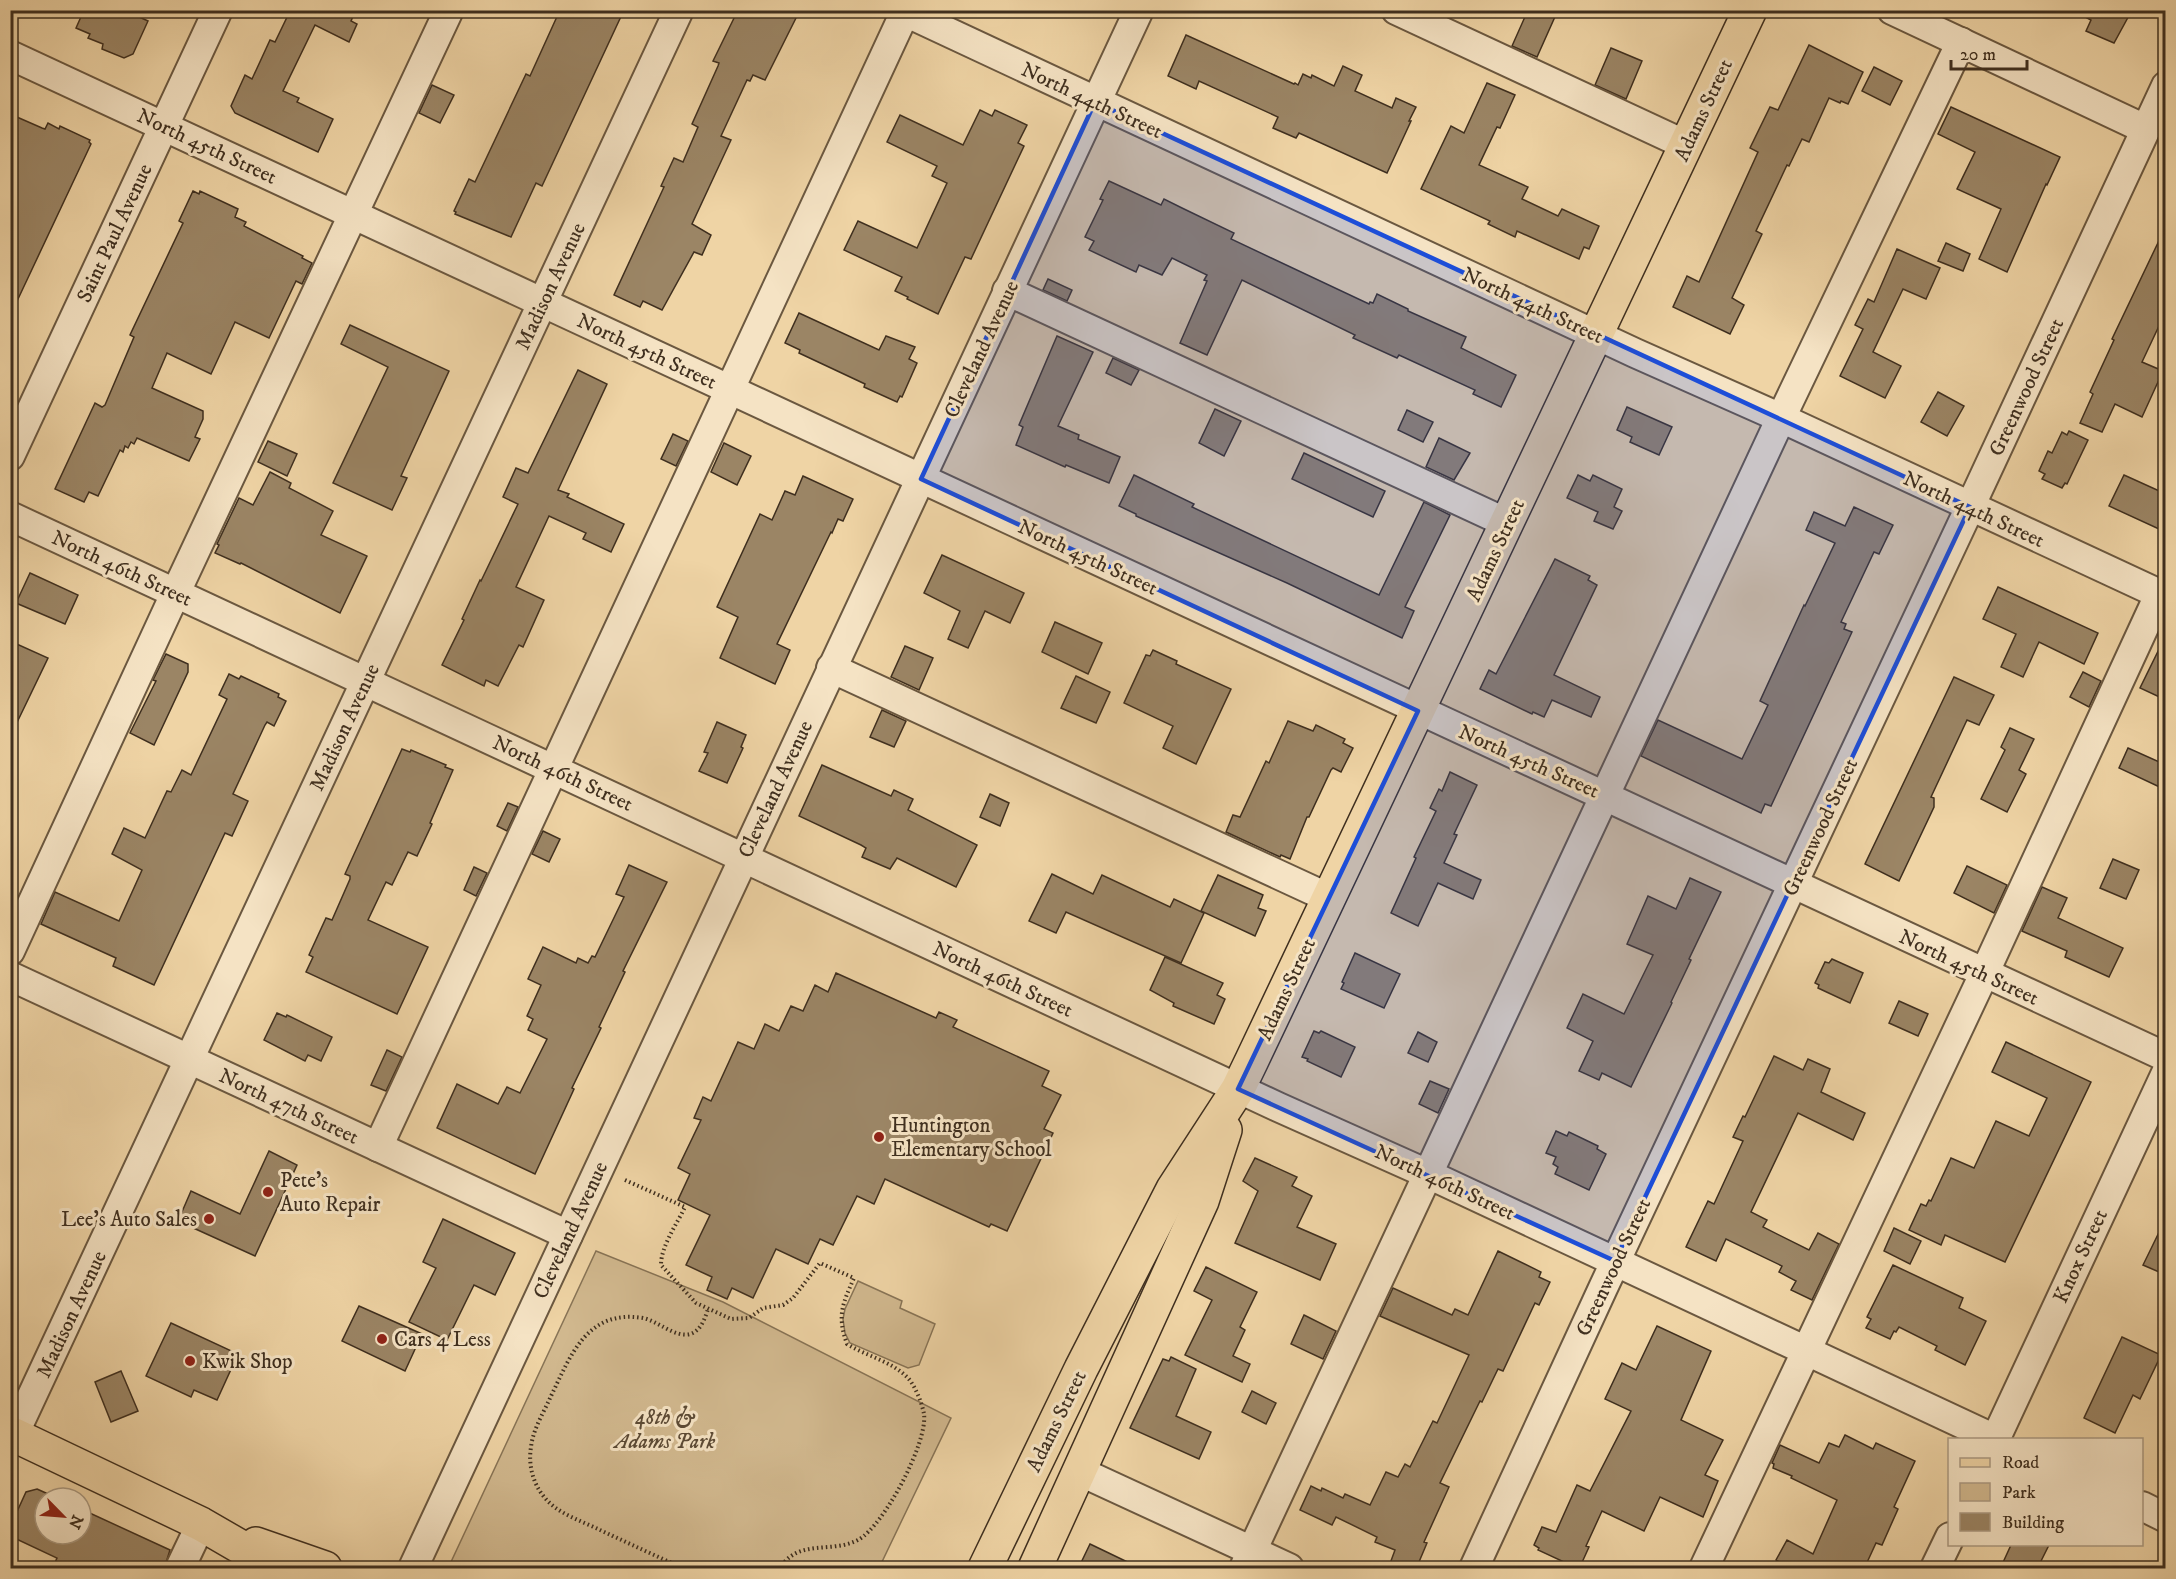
<svg xmlns="http://www.w3.org/2000/svg" width="2176" height="1579" font-family="'IM FELL DW Pica',serif">
<rect width="100%" height="100%" fill="#efd4a5"/>
<filter id="stains"><feTurbulence type="fractalNoise" baseFrequency=".00333" numOctaves="4"/><feColorMatrix values="0 0 0 0 .2 0 0 0 0 .09 0 0 0 0 .02 0 0 0 .5 -.17"/></filter>
<radialGradient id="worn" r=".72"><stop offset=".6" stop-color="#630" stop-opacity="0"/><stop offset="1" stop-color="#630" stop-opacity=".3"/></radialGradient>
<g fill="#d1b88e" stroke="#887456" stroke-width="1.5">
<polygon points="596,1251 723,1302 951,1418 879,1568 451,1568 451,1562"/>
<polygon points="858,1281 902,1301 900,1308 935,1324 919,1365 908,1368 850,1343 845,1333 843,1319 845,1309"/>
</g>
<g fill="#9b8565" stroke="#3f2f1f" stroke-width="1.5">
<polygon points="84,10 144,10 139,17 148,21 133,54 124,58 102,49 103,44 88,38 90,34 76,28"/>
<polygon points="284,10 356,10 351,21 357,24 349,42 315,25 283,91 299,98 297,102 333,119 318,152 235,113 231,106 245,75 252,79 270,40 275,42 289,13"/>
<polygon points="560,10 624,10 542,186 536,183 511,237 455,214 456,212 454,211 469,179 475,182 526,74 530,76"/>
<polygon points="738,10 800,10 765,80 753,75 750,81 747,80 721,136 731,140 692,224 711,235 702,255 694,252 662,310 643,301 640,307 614,295 664,187 661,186 674,158 683,162 698,127 692,124 718,66 719,63 713,61"/>
<polygon points="1528,10 1558,10 1537,57 1512,46"/>
<polygon points="2072,10 2132,10 2114,43 2086,31 2091,20"/>
<polygon points="1186,35 1294,84 1295,83 1298,85 1303,74 1311,78 1312,75 1334,86 1343,66 1362,75 1355,91 1392,108 1396,98 1416,107 1409,121 1411,121 1387,173 1299,133 1296,138 1273,128 1278,117 1199,81 1196,89 1168,76"/>
<polygon points="1809,45 1863,72 1848,104 1841,101 1840,103 1829,98 1809,142 1802,139 1789,166 1787,165 1756,231 1762,234 1732,298 1744,305 1730,334 1673,307 1687,276 1699,282 1758,152 1750,148 1770,107 1778,110"/>
<polygon points="1611,48 1642,61 1626,99 1595,85"/>
<polygon points="1874,67 1902,81 1890,105 1862,91"/>
<polygon points="1487,83 1515,95 1500,128 1497,127 1479,165 1528,187 1522,199 1558,216 1562,209 1599,226 1589,249 1584,247 1579,259 1517,231 1515,237 1488,224 1490,221 1421,189 1451,126 1464,133"/>
<polygon points="432,85 454,95 440,123 419,113"/>
<polygon points="1951,107 2060,157 2047,185 2046,184 2007,272 1979,259 2001,209 1957,189 1975,152 1938,134"/>
<polygon points="980,110 992,116 995,110 1027,125 1018,143 1024,146 971,259 965,257 938,314 907,299 908,297 895,291 902,277 844,250 858,221 917,248 947,183 932,176 937,166 887,142 900,115 963,145"/>
<polygon points="10,114 42,128 45,129 48,123 59,129 60,126 90,140 89,142 91,144 10,316"/>
<polygon points="1109,181 1161,205 1164,199 1182,208 1234,233 1231,239 1369,304 1370,302 1373,303 1377,294 1408,309 1408,311 1466,337 1461,348 1516,375 1501,407 1473,394 1475,390 1399,355 1397,358 1353,338 1355,335 1242,280 1207,355 1180,343 1207,281 1204,280 1207,275 1172,258 1162,275 1139,265 1136,272 1089,250 1094,241 1085,237 1103,200 1100,199"/>
<polygon points="193,191 199,194 200,191 238,209 235,217 246,222 244,226 303,256 302,258 312,263 302,284 296,281 269,338 235,322 211,374 167,353 152,388 203,411 203,419 195,437 200,439 189,461 137,438 134,444 131,442 128,448 125,446 123,452 120,450 98,496 89,492 84,502 55,489 95,403 102,407 105,405 134,337 130,335 183,223 179,221"/>
<polygon points="2166,226 2166,311 2142,362 2163,371 2142,417 2115,404 2102,432 2080,423 2093,394 2090,392 2114,340 2112,339"/>
<polygon points="1946,243 1970,254 1963,271 1938,261"/>
<polygon points="1897,249 1940,268 1926,299 1903,289 1873,352 1901,366 1885,398 1840,376 1863,329 1855,325 1868,299 1874,302"/>
<polygon points="1048,279 1072,290 1067,301 1043,290"/>
<polygon points="799,313 879,350 886,336 915,347 909,359 917,363 902,397 900,396 897,402 864,387 865,384 799,353 800,350 785,343"/>
<polygon points="350,325 449,371 401,476 407,478 392,510 333,483 388,367 341,344"/>
<polygon points="1057,336 1093,352 1058,426 1079,435 1078,439 1120,457 1109,483 1066,465 1065,467 1016,445 1023,427 1019,425"/>
<polygon points="1113,358 1139,370 1131,385 1106,373"/>
<polygon points="578,370 607,384 558,490 569,494 567,497 624,524 611,552 583,539 586,533 549,516 516,587 544,600 523,647 519,645 498,686 486,680 484,686 442,665 464,620 462,619 480,580 481,581 518,504 503,497 516,468 528,473"/>
<polygon points="1938,392 1964,406 1947,436 1921,422"/>
<polygon points="1627,407 1672,427 1659,455 1630,442 1632,437 1617,430"/>
<polygon points="1215,409 1241,421 1224,456 1199,443"/>
<polygon points="1407,410 1433,422 1423,442 1398,430"/>
<polygon points="2069,431 2088,440 2067,484 2065,483 2062,488 2042,479 2045,474 2039,471 2048,451 2052,453 2062,432 2067,435"/>
<polygon points="673,434 688,441 676,466 661,459"/>
<polygon points="1439,438 1470,453 1454,480 1426,467"/>
<polygon points="268,441 297,454 287,476 258,462"/>
<polygon points="724,443 751,456 737,485 711,472"/>
<polygon points="1304,453 1385,491 1373,517 1292,479"/>
<polygon points="270,472 291,483 289,488 333,511 321,535 367,556 340,613 241,563 240,564 215,553 219,545 217,544 239,498 253,505"/>
<polygon points="1134,475 1194,504 1192,507 1379,595 1424,502 1450,515 1405,607 1414,611 1402,638 1287,583 1136,516 1136,514 1119,506"/>
<polygon points="1578,475 1590,481 1593,475 1622,489 1614,507 1622,511 1613,529 1594,521 1598,512 1567,498"/>
<polygon points="2124,475 2166,494 2166,515 2159,529 2109,506"/>
<polygon points="803,476 853,499 843,521 838,519 832,533 831,532 777,644 790,650 775,684 720,658 738,617 717,607 760,514 772,520 785,491 795,495"/>
<polygon points="1854,507 1893,525 1879,554 1874,552 1841,622 1846,624 1844,629 1852,632 1771,806 1765,804 1761,813 1641,756 1658,720 1742,759 1768,705 1760,701 1804,605 1805,606 1835,543 1806,530 1814,512 1845,526"/>
<polygon points="942,555 1024,593 1010,623 985,611 968,648 948,639 960,611 924,593"/>
<polygon points="1555,559 1590,576 1588,580 1597,585 1554,675 1600,697 1591,717 1552,700 1544,717 1533,712 1532,714 1480,689 1489,670 1496,674"/>
<polygon points="30,573 78,595 65,624 16,603"/>
<polygon points="1998,587 2098,633 2084,664 2039,642 2023,677 2001,667 2016,634 1983,619"/>
<polygon points="1055,622 1102,643 1088,674 1042,652"/>
<polygon points="2166,635 2166,700 2140,688"/>
<polygon points="10,641 48,658 10,737"/>
<polygon points="905,646 933,658 919,690 891,677"/>
<polygon points="1153,650 1177,661 1176,664 1231,689 1196,764 1163,748 1173,726 1124,703 1146,655 1150,656"/>
<polygon points="166,654 188,664 188,672 154,745 130,733 156,681 153,680"/>
<polygon points="2083,672 2101,681 2089,707 2070,697"/>
<polygon points="229,674 239,679 241,676 279,694 278,697 286,701 274,726 267,722 265,725 233,794 248,801 232,836 225,833 154,985 113,966 116,958 41,924 55,892 119,921 142,870 112,854 124,828 145,838 167,791 171,792 182,770 191,775 227,699 219,695"/>
<polygon points="1076,676 1110,692 1096,723 1061,708"/>
<polygon points="1954,677 1994,695 1979,725 1967,720 1931,797 1934,798 1934,807 1899,881 1865,864"/>
<polygon points="882,710 906,721 894,747 870,737"/>
<polygon points="1288,721 1313,731 1316,725 1345,739 1343,743 1353,748 1341,772 1333,768 1331,770 1309,817 1307,817 1290,859 1281,855 1280,857 1226,832 1233,815 1240,817 1266,761 1269,763"/>
<polygon points="717,722 746,735 741,747 743,748 727,783 699,771 708,753 704,752"/>
<polygon points="2010,728 2034,739 2019,770 2026,774 2007,812 1981,799 2005,750 2001,747"/>
<polygon points="2128,748 2166,765 2166,790 2119,768"/>
<polygon points="402,749 410,752 411,750 446,765 445,767 453,770 430,823 432,824 417,856 408,852 392,885 386,882 368,920 428,947 397,1014 306,972 313,957 309,955 326,918 332,920 350,879 350,876 345,874"/>
<polygon points="822,765 891,796 894,790 913,799 908,810 977,845 956,887 897,858 890,869 862,857 866,848 861,845 799,816"/>
<polygon points="1450,772 1477,785 1454,834 1457,835 1444,863 1481,880 1473,899 1438,883 1418,926 1391,913 1416,858 1414,857 1436,811 1430,808 1439,789 1442,791"/>
<polygon points="990,794 1009,803 1000,826 980,817"/>
<polygon points="508,803 518,807 507,831 497,826"/>
<polygon points="543,831 560,839 549,862 532,854"/>
<polygon points="2113,859 2139,870 2126,899 2100,888"/>
<polygon points="629,865 667,882 623,971 625,972 599,1027 601,1028 572,1088 574,1089 535,1174 437,1128 457,1084 498,1104 507,1087 520,1093 547,1039 528,1030 533,1019 527,1016 541,985 528,979 543,947 576,963 578,958 588,963 592,956 595,957 624,897 616,894"/>
<polygon points="1967,866 2007,885 1994,913 1954,893"/>
<polygon points="474,867 487,873 476,896 464,890"/>
<polygon points="1052,874 1093,894 1102,875 1170,907 1174,899 1204,913 1181,963 1066,912 1056,933 1029,921"/>
<polygon points="1218,875 1263,895 1258,908 1266,911 1255,936 1201,911"/>
<polygon points="1690,878 1721,892 1689,959 1691,960 1671,1002 1672,1003 1631,1087 1602,1073 1599,1080 1579,1071 1593,1041 1567,1028 1583,994 1624,1014 1653,955 1627,944 1648,896 1676,909"/>
<polygon points="2042,887 2067,898 2058,918 2123,948 2109,977 2065,957 2067,951 2022,931"/>
<polygon points="1355,953 1400,974 1384,1008 1341,989 1344,983 1342,982"/>
<polygon points="1165,957 1223,983 1217,995 1225,999 1214,1024 1173,1006 1174,1003 1150,990"/>
<polygon points="1832,959 1863,973 1850,1003 1818,988 1819,985 1815,983 1825,962 1829,963"/>
<polygon points="836,973 936,1018 939,1012 957,1020 953,1027 1049,1071 1042,1086 1061,1095 1044,1129 1053,1133 1007,1231 991,1224 989,1227 885,1179 874,1204 857,1196 833,1245 820,1239 808,1264 776,1249 753,1298 732,1288 727,1299 707,1290 712,1277 686,1265 710,1215 678,1200 690,1174 678,1168 701,1120 694,1118 703,1097 711,1101 738,1042 754,1049 765,1024 779,1031 791,1006 803,1011 815,985 828,992"/>
<polygon points="1899,1001 1928,1014 1918,1036 1889,1023"/>
<polygon points="277,1013 286,1017 287,1015 332,1037 321,1061 308,1055 305,1061 264,1040"/>
<polygon points="1314,1031 1319,1033 1321,1031 1355,1047 1341,1077 1307,1061 1308,1059 1302,1057"/>
<polygon points="1418,1032 1437,1042 1428,1062 1408,1053"/>
<polygon points="2006,1042 2091,1082 2005,1262 1945,1235 1941,1245 1909,1230 1921,1204 1926,1206 1929,1200 1931,1201 1951,1158 1974,1168 1996,1121 2029,1136 2047,1098 1992,1072"/>
<polygon points="387,1050 402,1057 386,1091 371,1085"/>
<polygon points="1774,1056 1803,1070 1808,1059 1830,1069 1821,1092 1865,1113 1853,1140 1798,1113 1751,1212 1767,1220 1763,1227 1809,1250 1818,1233 1839,1244 1812,1300 1791,1290 1796,1281 1779,1272 1782,1266 1726,1239 1716,1261 1686,1247 1708,1201 1714,1204 1743,1141 1733,1137 1743,1116 1745,1117"/>
<polygon points="1430,1081 1449,1089 1438,1113 1419,1104"/>
<polygon points="1556,1131 1567,1136 1569,1132 1598,1146 1597,1149 1606,1154 1589,1190 1555,1174 1558,1167 1553,1164 1556,1157 1546,1153"/>
<polygon points="269,1151 297,1165 255,1256 178,1221 191,1191 240,1214"/>
<polygon points="1255,1158 1297,1177 1292,1186 1312,1196 1297,1227 1336,1244 1320,1280 1235,1243 1258,1191 1243,1181"/>
<polygon points="2166,1218 2166,1275 2143,1265"/>
<polygon points="443,1219 515,1253 495,1295 474,1285 447,1340 409,1322 436,1268 423,1262"/>
<polygon points="1894,1228 1921,1241 1910,1264 1884,1251"/>
<polygon points="1498,1251 1541,1272 1539,1277 1550,1282 1539,1305 1535,1303 1503,1371 1498,1369 1482,1402 1480,1401 1440,1483 1449,1487 1424,1542 1427,1543 1416,1569 1388,1569 1395,1550 1375,1542 1377,1537 1336,1517 1332,1525 1300,1510 1311,1486 1321,1491 1322,1488 1343,1498 1345,1494 1370,1505 1386,1472 1398,1477 1405,1464 1410,1467 1433,1421 1437,1423 1469,1355 1380,1316 1393,1288 1452,1315 1455,1309 1468,1315"/>
<polygon points="1893,1265 1963,1298 1959,1308 1986,1321 1965,1365 1935,1350 1937,1346 1899,1327 1896,1332 1894,1331 1890,1339 1866,1328 1871,1319 1867,1317"/>
<polygon points="1206,1267 1257,1292 1240,1327 1245,1330 1233,1356 1250,1364 1242,1382 1185,1355 1212,1300 1194,1291"/>
<polygon points="359,1306 422,1334 405,1371 342,1341"/>
<polygon points="1304,1315 1336,1331 1323,1359 1291,1344"/>
<polygon points="171,1323 238,1354 217,1400 194,1390 191,1397 146,1376"/>
<polygon points="1657,1326 1711,1351 1681,1420 1723,1440 1705,1475 1718,1481 1703,1517 1660,1497 1644,1531 1602,1511 1586,1546 1589,1547 1579,1569 1538,1550 1539,1548 1534,1545 1542,1527 1556,1532 1577,1485 1590,1491 1631,1411 1605,1399 1622,1363 1636,1370"/>
<polygon points="2122,1337 2161,1355 2140,1399 2133,1395 2115,1433 2084,1418"/>
<polygon points="1171,1357 1196,1369 1176,1416 1211,1432 1199,1459 1130,1428 1163,1359 1169,1361"/>
<polygon points="121,1371 138,1411 111,1422 95,1382"/>
<polygon points="1252,1391 1276,1403 1266,1424 1242,1412"/>
<polygon points="1845,1435 1873,1449 1876,1443 1915,1461 1894,1507 1898,1509 1882,1545 1876,1543 1864,1569 1792,1569 1776,1560 1787,1540 1813,1554 1837,1500 1791,1478 1792,1476 1773,1468 1774,1464 1772,1463 1780,1445 1819,1463 1829,1443 1839,1447"/>
<polygon points="37,1489 57,1498 45,1498 45,1534 81,1534 81,1509 170,1550 164,1569 52,1569 57,1558 10,1536 10,1527 26,1492"/>
<polygon points="1090,1544 1142,1569 1078,1569"/>
<polygon points="2011,1545 2049,1545 2037,1569 2000,1569"/>
</g>
<g fill="none" stroke-linecap="round" stroke-linejoin="round">
<g stroke="#6b5840" stroke-width="32">
<g id="minor">
<polyline points="901,10 1635,353 1781,418 2166,597"/>
<polyline points="1396,10 1686,145"/>
<polyline points="1892,10 2145,129"/>
<polyline points="10,55 2166,1057"/>
<polyline points="1007,291 1507,523"/>
<polyline points="10,456 218,10"/>
<polyline points="10,516 1278,1107 1430,1175 1997,1440"/>
<polyline points="831,668 1329,898"/>
<polyline points="10,951 176,592 449,10"/>
<polyline points="10,976 568,1235"/>
<polyline points="378,1147 906,10"/>
<polyline points="1995,1440 2166,1073"/>
<polyline points="10,1443 679,10"/>
<polyline points="1081,1472 1289,1568"/>
<polyline points="2142,1506 2166,1518"/>
<polyline points="180,1568 201,1524"/>
<polyline points="413,1568 1139,10"/>
<polyline points="1244,1568 1781,418 1961,42"/>
<polyline points="1474,1568 1603,1288 1970,507 2166,86"/>
<polyline points="1704,1568 1984,974 2159,595"/>
<polyline points="1935,1568 1950,1537"/>
</g>
</g>
<g stroke="#3f2f1f" stroke-width="36">
<g id="major">
<polyline points="10,1433 201,1524 277,1568"/>
<polyline points="256,1544 325,1568"/>
<polyline points="985,1568 1081,1369 1173,1189 1238,1089 1252,1060 1750,10"/>
<polyline points="1035,1568 1202,1201 1225,1130"/>
</g>
</g>
<g stroke="#3f2f1f" stroke-width="4" stroke-dasharray="1.5 3" stroke-linecap="butt">
<path d="M625,1180l60,27c-8,17 -24,39 -24,58l35,38 35,16 18,-1 14,-10 20,-3 10,-7 27,-35 34,15c-12,27 -17,38 -7,66 19,12 44,17 60,33 8,8 15,26 17,37 4,28 -40,112 -66,126 -27,14 -59,-2 -78,28"/>
<path d="M683,1568c-27,-12 -55,-25 -83,-38 -18,-9 -42,-16 -55,-32 -12,-14 -17,-33 -14,-51 2,-18 13,-35 20,-51 20,-41 36,-87 92,-78 15,3 32,20 47,16 11,-3 15,-16 18,-25"/>
</g>
<use href="#minor" stroke="#f5e3c4" stroke-width="28"/>
<use href="#major" stroke="#efd4a5" stroke-width="33"/>
</g>
<path fill="#1d4ed8" fill-opacity="0.2" stroke="#1d4ed8" stroke-width="4.5" stroke-linejoin="round" d="M1095,102l875,405 -355,754 -377,-172 180,-378 -497,-232z"/>
<g fill="#8f2418" stroke="#f5e3c4" stroke-width="2">
<circle cx="879" cy="1137" r="6"/>
<circle cx="268" cy="1192" r="6"/>
<circle cx="209" cy="1219" r="6"/>
<circle cx="382" cy="1339" r="6"/>
<circle cx="190" cy="1361" r="6"/>
</g>
<g text-anchor="middle" stroke-width="6" stroke-linejoin="round" paint-order="stroke">
<g font-size="21" fill="#3f2f1f" stroke="#f5e3c4">
<text transform="translate(1092 100) rotate(25)" y="7">North 44th Street</text>
<text transform="translate(1703 110) rotate(-65)" y="7">Adams Street</text>
<text transform="translate(207 146) rotate(25)" y="7">North 45th Street</text>
<text transform="translate(114 233) rotate(-65)" y="7">Saint Paul Avenue</text>
<text transform="translate(550 286) rotate(-65)" y="7">Madison Avenue</text>
<text transform="translate(1533 305) rotate(25)" y="7">North 44th Street</text>
<text transform="translate(981 349) rotate(-65)" y="7">Cleveland Avenue</text>
<text transform="translate(647 351) rotate(25)" y="7">North 45th Street</text>
<text transform="translate(2026 387) rotate(-65)" y="7">Greenwood Street</text>
<text transform="translate(1974 509) rotate(25)" y="7">North 44th Street</text>
<text transform="translate(1495 550) rotate(-65)" y="7">Adams Street</text>
<text transform="translate(1088 557) rotate(25)" y="7">North 45th Street</text>
<text transform="translate(122 568) rotate(25)" y="7">North 46th Street</text>
<text transform="translate(344 727) rotate(-65)" y="7">Madison Avenue</text>
<text transform="translate(1529 761) rotate(24)" y="7">North 45th Street</text>
<text transform="translate(563 773) rotate(25)" y="7">North 46th Street</text>
<text transform="translate(775 789) rotate(-65)" y="7">Cleveland Avenue</text>
<text transform="translate(1820 827) rotate(-65)" y="7">Greenwood Street</text>
<text transform="translate(1969 967) rotate(25)" y="7">North 45th Street</text>
<text transform="translate(1003 979) rotate(25)" y="7">North 46th Street</text>
<text transform="translate(1286 989) rotate(-65)" y="7">Adams Street</text>
<text transform="translate(289 1106) rotate(25)" y="7">North 47th Street</text>
<text transform="translate(1445 1182) rotate(25)" y="7">North 46th Street</text>
<text transform="translate(570 1230) rotate(-65)" y="7">Cleveland Avenue</text>
<text transform="translate(2080 1256) rotate(-65)" y="7">Knox Street</text>
<text transform="translate(1613 1267) rotate(-65)" y="7">Greenwood Street</text>
<text transform="translate(71 1314) rotate(-65)" y="7">Madison Avenue</text>
<text transform="translate(1056 1421) rotate(-64)" y="7">Adams Street</text>
</g>
<g font-size="21" fill="#3f2f1f" stroke="#f5e3c4" text-anchor="start">
<text x="891" y="1132">Huntington<tspan x="891" dy="24">Elementary School</tspan></text>
<text x="280" y="1187">Pete's<tspan x="280" dy="24">Auto Repair</tspan></text>
<text x="197" y="1226" text-anchor="end">Lee's Auto Sales</text>
<text x="394" y="1346">Cars 4 Less</text>
<text x="202" y="1368">Kwik Shop</text>
</g>
<g font-size="21" font-style="italic" fill="#5c4a35" stroke="#f5e3c4">
<text x="665" y="1424">48th &amp;<tspan x="665" dy="24">Adams Park</tspan></text>
</g>
</g>
<rect width="2176" height="1579" fill="none" stroke="#efd4a5" stroke-width="36"/>
<rect x="12" y="12" width="2152" height="1555" fill="none" stroke="#3f2f1f" stroke-width="3"/>
<rect x="18" y="18" width="2140" height="1543" fill="none" stroke="#3f2f1f" stroke-width="1.5"/>
<rect x="1948" y="1438" width="195" height="108" fill="#f5e3c4" stroke="#ac9b82" stroke-width="1.5"/>
<rect x="1960" y="1458" width="30" height="9" fill="#efd4a5" stroke="#ac9b82" stroke-width="1.5"/>
<text x="2002" y="1468" font-size="18" fill="#3f2f1f">Road</text>
<rect x="1960" y="1483" width="30" height="18" fill="#d1b88e" stroke="#ac9b82" stroke-width="1.5"/>
<text x="2002" y="1498" font-size="18" fill="#3f2f1f">Park</text>
<rect x="1960" y="1513" width="30" height="18" fill="#9b8565" stroke="#ac9b82" stroke-width="1.5"/>
<text x="2002" y="1528" font-size="18" fill="#3f2f1f">Building</text>
<g transform="translate(63 1516) rotate(115)"><circle r="28" fill="#f5e3c4" stroke="#ac9b82" stroke-width="1.5"/>
<path d="M0-4.5L10 22L0 15L-10 22Z" fill="#8f2418"/>
<text y="-9" font-size="16" font-weight="bold" text-anchor="middle" fill="#3f2f1f">N</text>
</g>
<path d="M1951 60v9h76v-9" fill="none" stroke="#3f2f1f" stroke-width="3"/>
<text x="1960" y="60" font-size="18" fill="#3f2f1f" stroke="#f5e3c4" stroke-width="4.5" paint-order="stroke">20 m</text>
<rect width="100%" height="100%" filter="url(#stains)"/>
<rect width="100%" height="100%" fill="url(#worn)"/>
</svg>
